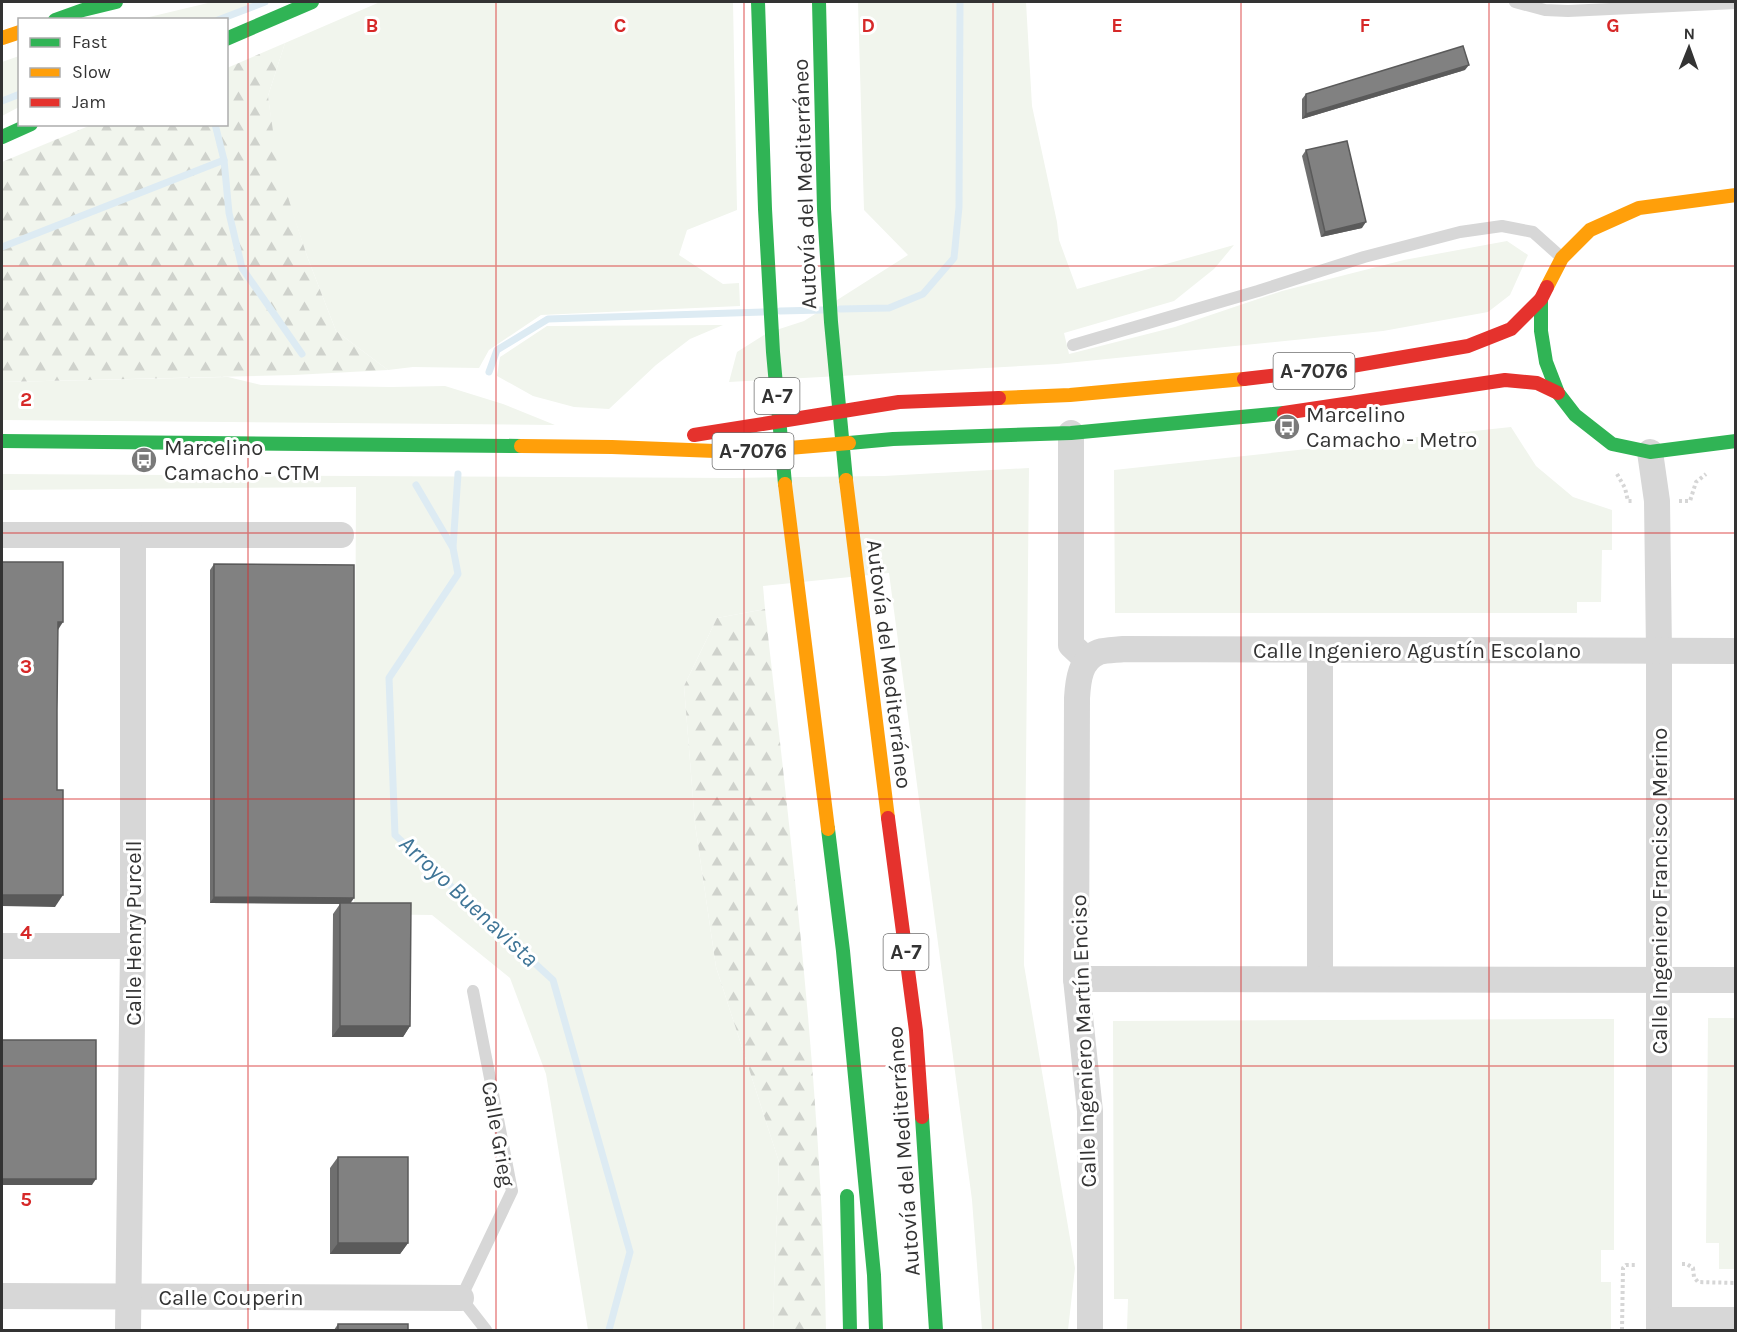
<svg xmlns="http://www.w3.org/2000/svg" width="1737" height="1332" font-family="Karla,sans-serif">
<defs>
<pattern id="forest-firs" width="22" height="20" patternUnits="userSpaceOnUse" patternTransform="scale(1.5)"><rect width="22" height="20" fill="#f1f5ed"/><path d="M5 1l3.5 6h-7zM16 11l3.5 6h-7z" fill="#cfd2cc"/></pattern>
</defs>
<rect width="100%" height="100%" fill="#fff"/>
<g fill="#f1f5ed">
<polygon points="212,2 270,2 226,19 141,19"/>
<polygon points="380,2 733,2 737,210 687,230 679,255 723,284 739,283 740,306 541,315 489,350 479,368 413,367 388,370 336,331 307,256 277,166 268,96 285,43"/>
<polygon points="858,2 1026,2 1032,106 1057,222 1059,240 1077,289 1234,245 1214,269 1174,301 1064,333 1069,354 1175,327 1282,291 1404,260 1507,241 1528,255 1510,295 1488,312 1383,331 1057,364 729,382 737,352 767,333 804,321 908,255 864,210"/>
<polygon points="19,56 19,107 2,116 2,62"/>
<polygon points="723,325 690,339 656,365 609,409 574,407 533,396 497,376 500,357 547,326"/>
<polygon points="228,377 261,385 391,387 445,386 503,404 555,425 2,420 2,382"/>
<polygon points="1511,427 1536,466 1573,497 1612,510 1612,550 1602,550 1601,602 1577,602 1577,613 1115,613 1114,470"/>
<polygon points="1029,468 1024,965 1075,1268 1068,1330 982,1330 972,1200 889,573 763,586 765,609 717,618 684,686 695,824 716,967 779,1162 773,1315 774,1330 588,1330 546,1074 510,978 432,915 354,914 356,487 2,490 2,474 732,478 884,476"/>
<polygon points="1708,1018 1735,1018 1735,1269 1719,1269 1719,1243 1706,1243"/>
<polygon points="1614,1019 1614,1250 1601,1250 1601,1282 1611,1282 1611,1330 1127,1330 1128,1299 1114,1299 1113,1021"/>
</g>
<g fill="url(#forest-firs)">
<polygon points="285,43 268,96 278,166 307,256 336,331 388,370 294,375 2,382 2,162 91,125 226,124 227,68"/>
<path d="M765,609c27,240 56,480 61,721h-52l-1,-15 6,-153 -63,-195 -21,-143 -11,-138 33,-68z"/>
</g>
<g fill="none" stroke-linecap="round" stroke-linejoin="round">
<g stroke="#ddebf3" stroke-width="7">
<polyline points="218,20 265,2"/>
<polyline points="2,101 20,94"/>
<polyline points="215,124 224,160 229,213 242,268 302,354"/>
<polyline points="2,247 224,160"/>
<polyline points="840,309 889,308 923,294 954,258 959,207 960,2"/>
<polyline points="780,311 823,310"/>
<polyline points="489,372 497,350 548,319 763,312"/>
<polyline points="416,485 453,548 458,574 389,678 395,835 553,980 630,1252 609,1330"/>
<polyline points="453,547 458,474"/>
</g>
<g stroke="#d6d6d6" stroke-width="4" stroke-dasharray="3 3" stroke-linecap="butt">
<polyline points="1617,474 1625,488 1628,501 1633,501"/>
<polyline points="1679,501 1690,501 1696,482 1706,474"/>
<polyline points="1682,1264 1687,1264 1693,1268 1694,1277 1698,1282 1736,1283"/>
<polyline points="1622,1330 1623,1268 1626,1265 1635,1265"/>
</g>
<g stroke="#d7d7d7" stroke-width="12">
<polyline points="1515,2 1545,10 1568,11 1736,3"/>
<polyline points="1073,345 1258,291 1364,257 1460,232 1502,226 1533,232 1561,257"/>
<polyline points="473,991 512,1191 461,1298 486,1330"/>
</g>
<g stroke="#d7d7d7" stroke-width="26">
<polyline points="1071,433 1071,645 1087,660"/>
<polyline points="1650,452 1657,501 1659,651 1659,1330"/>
<polyline points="2,535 341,535"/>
<polyline points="1320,650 1320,979"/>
<polyline points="2,946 133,946"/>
<polyline points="1076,979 1736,980"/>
<polyline points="2,1296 461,1298"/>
<polyline points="1659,1320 1736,1320"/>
<polyline points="128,1330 133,946 133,535"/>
<path d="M1090,1330v-219l-14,-132 1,-281c1,-17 3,-39 22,-46 7,-2 17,-2 25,-3l612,2"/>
</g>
<g stroke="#30b455" stroke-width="14">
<polyline points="758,2 765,209 773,352 785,484"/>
<polyline points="819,2 824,209 831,322 846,480"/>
<polyline points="55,20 83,10 116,2"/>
<polyline points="226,39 312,2"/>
<polyline points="2,137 31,124"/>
<polyline points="1541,299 1541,331 1546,362 1558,393 1575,415 1612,444 1650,452 1736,441"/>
<polyline points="2,441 521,446"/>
<polyline points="849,443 893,439 1071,433 1284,413"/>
<polyline points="828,829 843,951 874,1275 876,1330"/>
<polyline points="922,1117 936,1330"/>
<polyline points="847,1196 850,1330"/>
</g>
<g stroke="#ff9f0a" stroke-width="14">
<polyline points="2,38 20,32"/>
<polyline points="1547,287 1562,258 1590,230 1639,208 1736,195"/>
<polyline points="999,398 1070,395 1244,379"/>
<polyline points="521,446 612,447 741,452 849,443"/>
<polyline points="846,480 888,818"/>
<polyline points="785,484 828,829"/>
</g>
<g stroke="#e5322d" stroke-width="14">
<polyline points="1244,379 1340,368 1468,346 1511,329 1541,299 1547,287"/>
<polyline points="1284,413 1505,380 1537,383 1558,393"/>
<polyline points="694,435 899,402 999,398"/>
<polyline points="888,818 916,1031 922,1117"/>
</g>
</g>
<g fill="#6f6f6f">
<polygon points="1465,70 1302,119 1302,99 1306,94"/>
<polygon points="1306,150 1362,228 1321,237 1302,156"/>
<polygon points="214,564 350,903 410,1026 403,1037 332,1037 333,914 340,904 210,903 210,570"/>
<polygon points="338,1157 408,1243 400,1254 330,1254 330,1168"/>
<polygon points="338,1324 408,1330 334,1330"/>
</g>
<g fill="#5a5a5a">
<polygon points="1469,65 1465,70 1302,119 1306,114"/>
<polygon points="1366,222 1362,228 1321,237 1325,232"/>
<polygon points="58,622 63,622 56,633"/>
<polygon points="2,895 63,895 55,907 2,906"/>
<polygon points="214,897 354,898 350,904 210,903"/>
<polygon points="340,1026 410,1026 403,1037 332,1037"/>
<polygon points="2,1179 96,1179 92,1185 2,1185"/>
<polygon points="338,1243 408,1243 400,1254 330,1254"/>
</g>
<g fill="#818181" stroke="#5a5a5a" stroke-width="1.5">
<polygon points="1463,46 1469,65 1306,114 1306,94"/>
<polygon points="1347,141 1366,222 1325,232 1306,150"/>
<polygon points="2,562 63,562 63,622 58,622 57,710 57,790 63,790 63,895 2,895"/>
<polygon points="214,564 354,565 354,898 214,897"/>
<polygon points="340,903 411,903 410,1026 340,1026"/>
<rect x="2" y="1040" width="94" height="139"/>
<rect x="338" y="1157" width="70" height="86"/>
<rect x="338" y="1324" width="70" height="6"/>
</g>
<path fill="none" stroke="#d62828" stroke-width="1.5" stroke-opacity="0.55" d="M248,2v1328M496,2v1328M744,2v1328M993,2v1328M1241,2v1328M1489,2v1328M2,266h1734M2,533h1734M2,799h1734M2,1066h1734"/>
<defs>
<g id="bus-disc" transform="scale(1.35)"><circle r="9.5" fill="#7a7a7a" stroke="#fff"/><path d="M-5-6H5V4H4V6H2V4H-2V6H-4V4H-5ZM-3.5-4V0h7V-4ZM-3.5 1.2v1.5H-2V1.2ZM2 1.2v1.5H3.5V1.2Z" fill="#fff"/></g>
</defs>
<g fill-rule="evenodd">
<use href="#bus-disc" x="1287" y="427"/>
<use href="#bus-disc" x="144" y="460"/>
</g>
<g text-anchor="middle" stroke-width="6" stroke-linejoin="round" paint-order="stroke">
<g fill="#fff" stroke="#707070" stroke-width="1.5">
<rect x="1273.5" y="353" width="81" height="36" rx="4.5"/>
<rect x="754.5" y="378" width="45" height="36" rx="4.5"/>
<rect x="712.5" y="433" width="81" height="36" rx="4.5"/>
<rect x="883.5" y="934" width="45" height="36" rx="4.5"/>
</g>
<g font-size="21" font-weight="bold" fill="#333">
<text x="1314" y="378">A-7076</text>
<text x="777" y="403">A-7</text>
<text x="753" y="458">A-7076</text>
<text x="906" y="959">A-7</text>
</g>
<g font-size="22" fill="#333" stroke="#fff">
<text transform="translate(804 184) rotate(-92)" y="8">Autovía del Mediterráneo</text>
<text x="1417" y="658">Calle Ingeniero Agustín Escolano</text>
<text transform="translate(890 664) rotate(83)" y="8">Autovía del Mediterráneo</text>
<text transform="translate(1659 891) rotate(-90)" y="8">Calle Ingeniero Francisco Merino</text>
<text transform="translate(133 933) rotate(-90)" y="8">Calle Henry Purcell</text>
<text transform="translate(1083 1041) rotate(-92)" y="8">Calle Ingeniero Martín Enciso</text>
<text transform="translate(499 1134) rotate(80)" y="8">Calle Grieg</text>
<text transform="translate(903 1151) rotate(-94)" y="8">Autovía del Mediterráneo</text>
<text x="231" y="1305">Calle Couperin</text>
</g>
<g font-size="22" fill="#333" stroke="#fff" text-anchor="start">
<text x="1306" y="422">Marcelino<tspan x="1306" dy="25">Camacho - Metro</tspan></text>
<text x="164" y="455">Marcelino<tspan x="164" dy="25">Camacho - CTM</tspan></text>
</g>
<g font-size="24" font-style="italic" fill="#3f7597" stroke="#fff">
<text transform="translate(469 901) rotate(43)" y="8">Arroyo Buenavista</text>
</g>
</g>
<g font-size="20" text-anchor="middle" font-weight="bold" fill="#d62828" stroke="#fff" stroke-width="6" stroke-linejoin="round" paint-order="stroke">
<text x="372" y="32">B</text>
<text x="620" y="32">C</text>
<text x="868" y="32">D</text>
<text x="1117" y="32">E</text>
<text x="1365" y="32">F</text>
<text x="1613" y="32">G</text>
<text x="26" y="406">2</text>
<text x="26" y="673">3</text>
<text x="26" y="939">4</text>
<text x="26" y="1206">5</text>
</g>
<rect width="1737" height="1332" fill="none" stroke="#333333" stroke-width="6"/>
<rect x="18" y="18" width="210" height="108" fill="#ffffff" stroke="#adadad" stroke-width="1.5"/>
<rect x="30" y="38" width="30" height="9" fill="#30b455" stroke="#adadad" stroke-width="1.5"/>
<text x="72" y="48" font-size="18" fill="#333333">Fast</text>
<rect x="30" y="68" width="30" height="9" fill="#ff9f0a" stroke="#adadad" stroke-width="1.5"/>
<text x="72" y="78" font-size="18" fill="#333333">Slow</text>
<rect x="30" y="98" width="30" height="9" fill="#e5322d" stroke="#adadad" stroke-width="1.5"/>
<text x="72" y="108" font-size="18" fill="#333333">Jam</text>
<g transform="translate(1689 48) rotate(1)" stroke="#ffffff" stroke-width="4.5" paint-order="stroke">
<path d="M0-4.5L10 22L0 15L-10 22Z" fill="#333333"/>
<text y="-9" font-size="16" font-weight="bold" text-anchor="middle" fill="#333333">N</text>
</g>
</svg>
